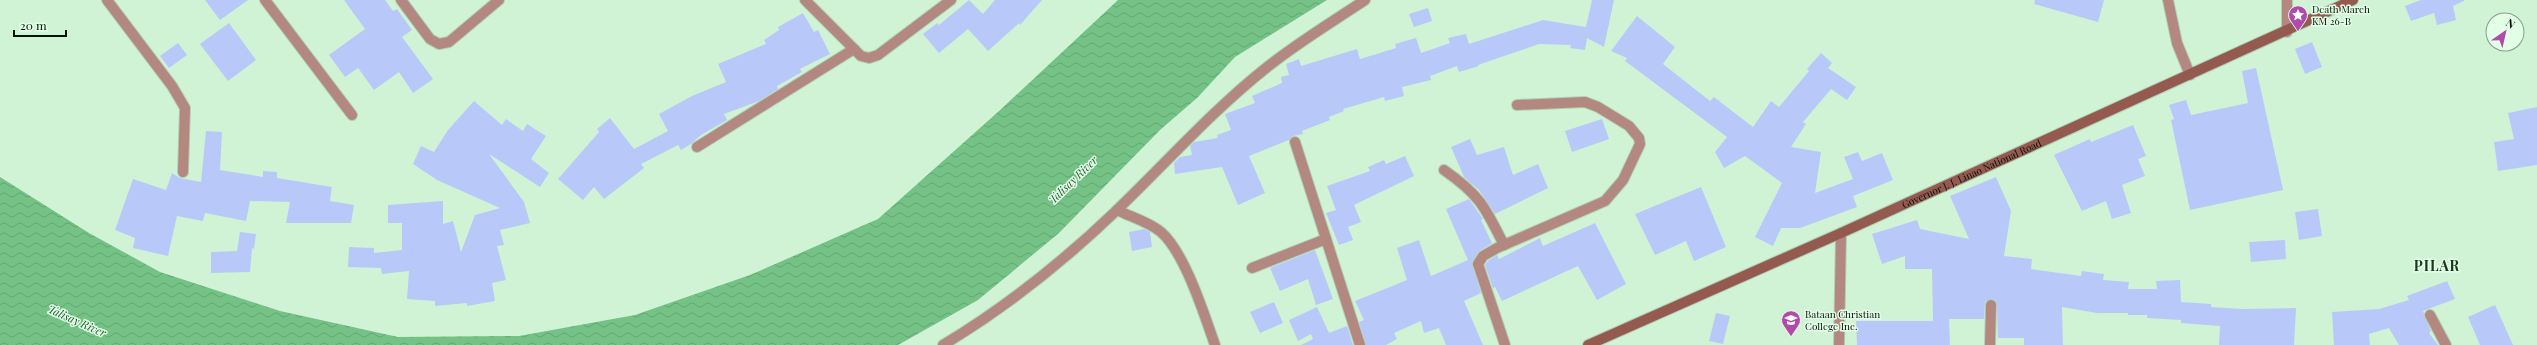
<svg xmlns="http://www.w3.org/2000/svg" width="2537" height="345" font-family="'Playfair Display',serif">
<defs>
<pattern id="water-waves" width="16" height="10" patternUnits="userSpaceOnUse"><rect width="16" height="10" fill="#74c285"/><path d="M0 5q4-4 8 0t8 0" fill="none" stroke="#63a671"/></pattern>
</defs>
<rect width="100%" height="100%" fill="#d0f3d6"/>
<polygon fill="url(#water-waves)" points="1118,0 1327,0 1235,57 1197,98 1160,130 1059,233 978,300 898,345 0,345 0,177 89,233 160,272 280,311 398,337 519,336 635,315 750,275 878,219 999,111"/>
<g fill="#b8c9f9">
<polygon points="205,0 248,0 220,20"/>
<polygon points="344,0 385,0 393,11 397,9 412,30 402,37 433,79 413,93 399,72 374,90 358,68 345,77 329,55 365,29"/>
<polygon points="969,0 983,14 995,0 1042,0 1020,25 1019,23 988,51 968,29 939,53 923,34 937,23 939,25"/>
<polygon points="1592,0 1614,0 1604,47 1587,38 1585,50 1570,48 1571,45 1539,44 1478,65 1479,66 1459,72 1457,66 1430,76 1431,80 1402,87 1404,96 1385,101 1384,97 1343,109 1344,111 1329,117 1330,120 1302,131 1303,134 1293,136 1289,140 1249,156 1265,193 1238,205 1222,167 1175,174 1174,163 1180,157 1192,155 1190,146 1194,142 1218,138 1217,135 1231,130 1225,114 1255,103 1252,96 1282,83 1281,77 1289,75 1286,64 1299,59 1301,66 1357,49 1360,59 1396,48 1395,44 1416,38 1421,53 1450,43 1448,38 1466,34 1469,44 1543,20 1586,27"/>
<polygon points="2035,0 2104,0 2098,22 2034,4"/>
<polygon points="2421,0 2464,0 2464,1 2453,6 2456,20 2437,25 2434,13 2411,21 2405,6"/>
<polygon points="1428,8 1432,21 1414,27 1409,14"/>
<polygon points="803,13 814,32 818,30 830,54 800,69 802,72 777,86 778,89 759,101 724,114 727,120 701,135 691,144 681,150 678,145 641,164 644,168 604,199 594,187 583,200 558,179 599,132 597,129 610,118 634,149 668,131 659,114 692,96 726,82 718,64 766,44 764,40 779,30 778,27"/>
<polygon points="1637,16 1675,47 1663,64 1710,101 1714,97 1753,127 1771,101 1779,107 1809,71 1807,69 1821,53 1832,63 1828,68 1856,87 1847,100 1831,89 1803,122 1806,124 1791,147 1821,152 1815,193 1853,179 1844,157 1858,152 1862,161 1882,153 1893,180 1853,196 1857,207 1800,228 1781,228 1773,246 1755,237 1782,183 1745,156 1724,168 1715,152 1727,137 1625,61 1627,58 1611,51"/>
<polygon points="229,23 256,60 228,81 200,44"/>
<polygon points="2312,42 2322,67 2305,74 2295,49"/>
<polygon points="178,43 187,55 169,68 160,56"/>
<polygon points="2256,68 2283,190 2190,210 2171,120 2174,119 2169,105 2186,100 2191,115 2248,103 2242,71"/>
<polygon points="474,101 502,125 506,119 523,131 527,124 546,136 531,159 549,173 540,187 489,154 524,202 530,223 500,230 504,245 497,246 506,280 492,283 495,301 467,306 467,303 435,306 435,301 407,299 409,271 382,274 381,268 348,267 349,247 374,248 374,253 402,250 402,223 388,223 388,205 443,201 443,224 453,221 461,252 475,215 500,208 437,180 413,164 421,146 434,152 448,130"/>
<polygon points="2537,107 2537,165 2498,171 2494,142 2514,139 2508,113"/>
<polygon points="1602,119 1609,139 1572,152 1565,131"/>
<polygon points="2133,125 2146,156 2138,159 2145,176 2122,185 2131,213 2112,219 2106,201 2082,211 2054,155 2090,139 2091,142"/>
<polygon points="206,131 222,132 220,170 263,177 263,171 277,172 277,178 332,187 330,201 354,205 351,223 286,223 290,202 250,201 246,221 205,213 203,221 177,216 168,256 133,248 135,238 115,230 133,179 166,190 172,173 180,178 201,182"/>
<polygon points="1470,139 1477,155 1504,147 1513,175 1538,164 1548,188 1495,214 1479,190 1464,177 1451,147"/>
<polygon points="1405,156 1414,176 1354,205 1361,222 1348,227 1353,240 1339,245 1326,213 1336,210 1327,186 1370,171 1368,167 1384,160 1386,164"/>
<polygon points="1996,177 2011,211 2004,256 2032,259 2031,269 2081,276 2082,271 2104,274 2103,280 2129,282 2128,289 2157,289 2156,281 2180,280 2181,302 2211,304 2211,307 2242,309 2296,308 2294,345 2219,345 2220,326 2181,323 2181,320 2147,318 2147,315 2128,315 2128,313 2097,313 2062,307 2063,345 2024,345 2024,338 1998,338 1997,305 1995,300 1991,299 1985,302 1984,319 1949,319 1950,345 1857,345 1856,321 1933,321 1932,269 1905,269 1905,256 1882,264 1872,234 1917,220 1920,229 1969,239 1950,196"/>
<polygon points="1701,187 1726,247 1694,261 1686,241 1655,255 1635,214"/>
<polygon points="1469,199 1483,219 1481,220 1492,243 1478,252 1472,263 1481,293 1464,301 1483,345 1446,345 1439,328 1424,333 1421,321 1394,333 1397,339 1386,345 1366,345 1359,322 1364,320 1355,301 1407,280 1397,248 1419,240 1431,276 1468,260 1446,209"/>
<polygon points="2318,209 2322,236 2299,240 2295,212"/>
<polygon points="1595,223 1626,284 1597,300 1578,266 1502,301 1495,287 1493,288 1485,265 1488,261 1497,255 1499,259 1540,238 1543,246"/>
<polygon points="1144,229 1150,232 1152,247 1132,251 1129,232"/>
<polygon points="240,232 256,234 254,249 252,248 250,272 211,273 211,252 237,251"/>
<polygon points="2285,240 2286,259 2251,262 2249,242"/>
<polygon points="1315,250 1333,299 1316,305 1308,279 1280,291 1270,268"/>
<polygon points="2447,281 2455,299 2423,311 2431,331 2429,333 2438,345 2399,345 2389,328 2369,334 2370,345 2334,345 2332,312 2379,309 2409,300 2407,296"/>
<polygon points="1274,302 1283,323 1260,333 1250,312"/>
<polygon points="2495,305 2513,345 2480,345 2468,317"/>
<polygon points="1317,307 1329,333 1347,326 1353,345 1301,345 1313,339 1311,334 1298,341 1289,320"/>
<polygon points="1716,313 1730,316 1723,344 1709,341"/>
</g>
<g fill="none" stroke-linecap="round" stroke-linejoin="round">
<g stroke="#b0cfb5" stroke-width="12">
<g id="street">
<polyline points="107,0 172,86 185,108 183,172"/>
<polyline points="265,0 352,115"/>
<polyline points="401,0 430,39 439,44 449,42 499,0"/>
<polyline points="805,0 861,56 869,58 878,55 951,0"/>
<polyline points="2168,0 2177,43 2190,75"/>
<polyline points="2287,32 2287,0"/>
<polyline points="1295,142 1360,345"/>
<polyline points="697,147 854,49"/>
<path d="M1444,170c36,25 41,37 60,75"/>
<path d="M1117,210c14,7 32,12 44,22 24,21 43,82 54,113"/>
<polyline points="1252,268 1326,239"/>
<polyline points="2430,315 2446,345"/>
<path d="M943,345c63,-38 121,-84 174,-135 49,-47 95,-99 149,-142 31,-25 66,-46 99,-68"/>
<polyline points="1505,345 1478,264 1483,256 1497,248 1605,201 1623,180 1640,144 1639,138 1629,126 1598,107 1585,102 1517,105"/>
<polyline points="1839,345 1841,233"/>
<polyline points="1990,345 1991,305"/>
</g>
</g>
<g stroke="#b0cfb5" stroke-width="12">
<g id="secondary">
<path id="s1" d="M1588,345l253,-112 512,-233"/>
</g>
</g>
<use href="#street" stroke="#b28881" stroke-width="10"/>
<use href="#secondary" stroke="#945a50" stroke-width="10"/>
</g>
<defs>
<g id="sight-pin" transform="scale(1)"><path d="M0 17L-7.5 6A9.5 9.5 0 1 1 7.5 6Z" fill="#b24aac" stroke="#e2fee7"/><path d="M0-6L1.8-2.2L6-1.7L2.9 1.2L3.7 5.4L0 3.3L-3.7 5.4L-2.9 1.2L-6-1.7L-1.8-2.2Z" fill="#fff"/></g>
<g id="school-pin" transform="scale(1)"><path d="M0 17L-7.5 6A9.5 9.5 0 1 1 7.5 6Z" fill="#b24aac" stroke="#e2fee7"/><path d="M0-5L7-2L0 1L-7-2ZM-4 1L0 2.5L4 1V4Q0 6-4 4Z" fill="#fff"/></g>
</defs>
<g fill-rule="evenodd">
<use href="#sight-pin" x="2298" y="15"/>
<use href="#school-pin" x="1791" y="320"/>
</g>
<g text-anchor="middle" stroke-width="3" stroke-linejoin="round" paint-order="stroke">
<g font-size="10" fill="#051107" stroke="#e2fee7" text-anchor="start">
<text x="2312" y="13">Death March<tspan x="2312" dy="12">KM 26-B</tspan></text>
<text x="1805" y="318">Bataan Christian<tspan x="1805" dy="12">College Inc.</tspan></text>
</g>
<g font-size="10" fill="#051107" stroke="#e2fee7">
<text dy="4" stroke="none"><textPath href="#s1" startOffset="420">Governor J. J. Linao National Road</textPath></text>
</g>
<g font-size="11" font-style="italic" fill="#215830" stroke="#e2fee7">
<text transform="translate(1073 180) rotate(-44)" y="4">Talisay River</text>
<text transform="translate(77 321) rotate(24)" y="4">Talisay River</text>
</g>
<g font-size="14" font-weight="bold" letter-spacing="1" fill="#193620" stroke="#e2fee7">
<text x="2437" y="271">PILAR</text>
</g>
</g>
<g transform="translate(2505 32) rotate(34)"><circle r="19" fill="#e2fee7" stroke="#8a9f8d"/>
<path d="M0-3L7 15L0 10L-7 15Z" fill="#b24aac"/>
<text y="-6" font-size="11" font-weight="bold" text-anchor="middle" fill="#051107">N</text>
</g>
<path d="M14 30v6h52v-6" fill="none" stroke="#051107" stroke-width="2"/>
<text x="20" y="30" font-size="12" fill="#051107" stroke="#e2fee7" stroke-width="3" paint-order="stroke">20 m</text>
</svg>
